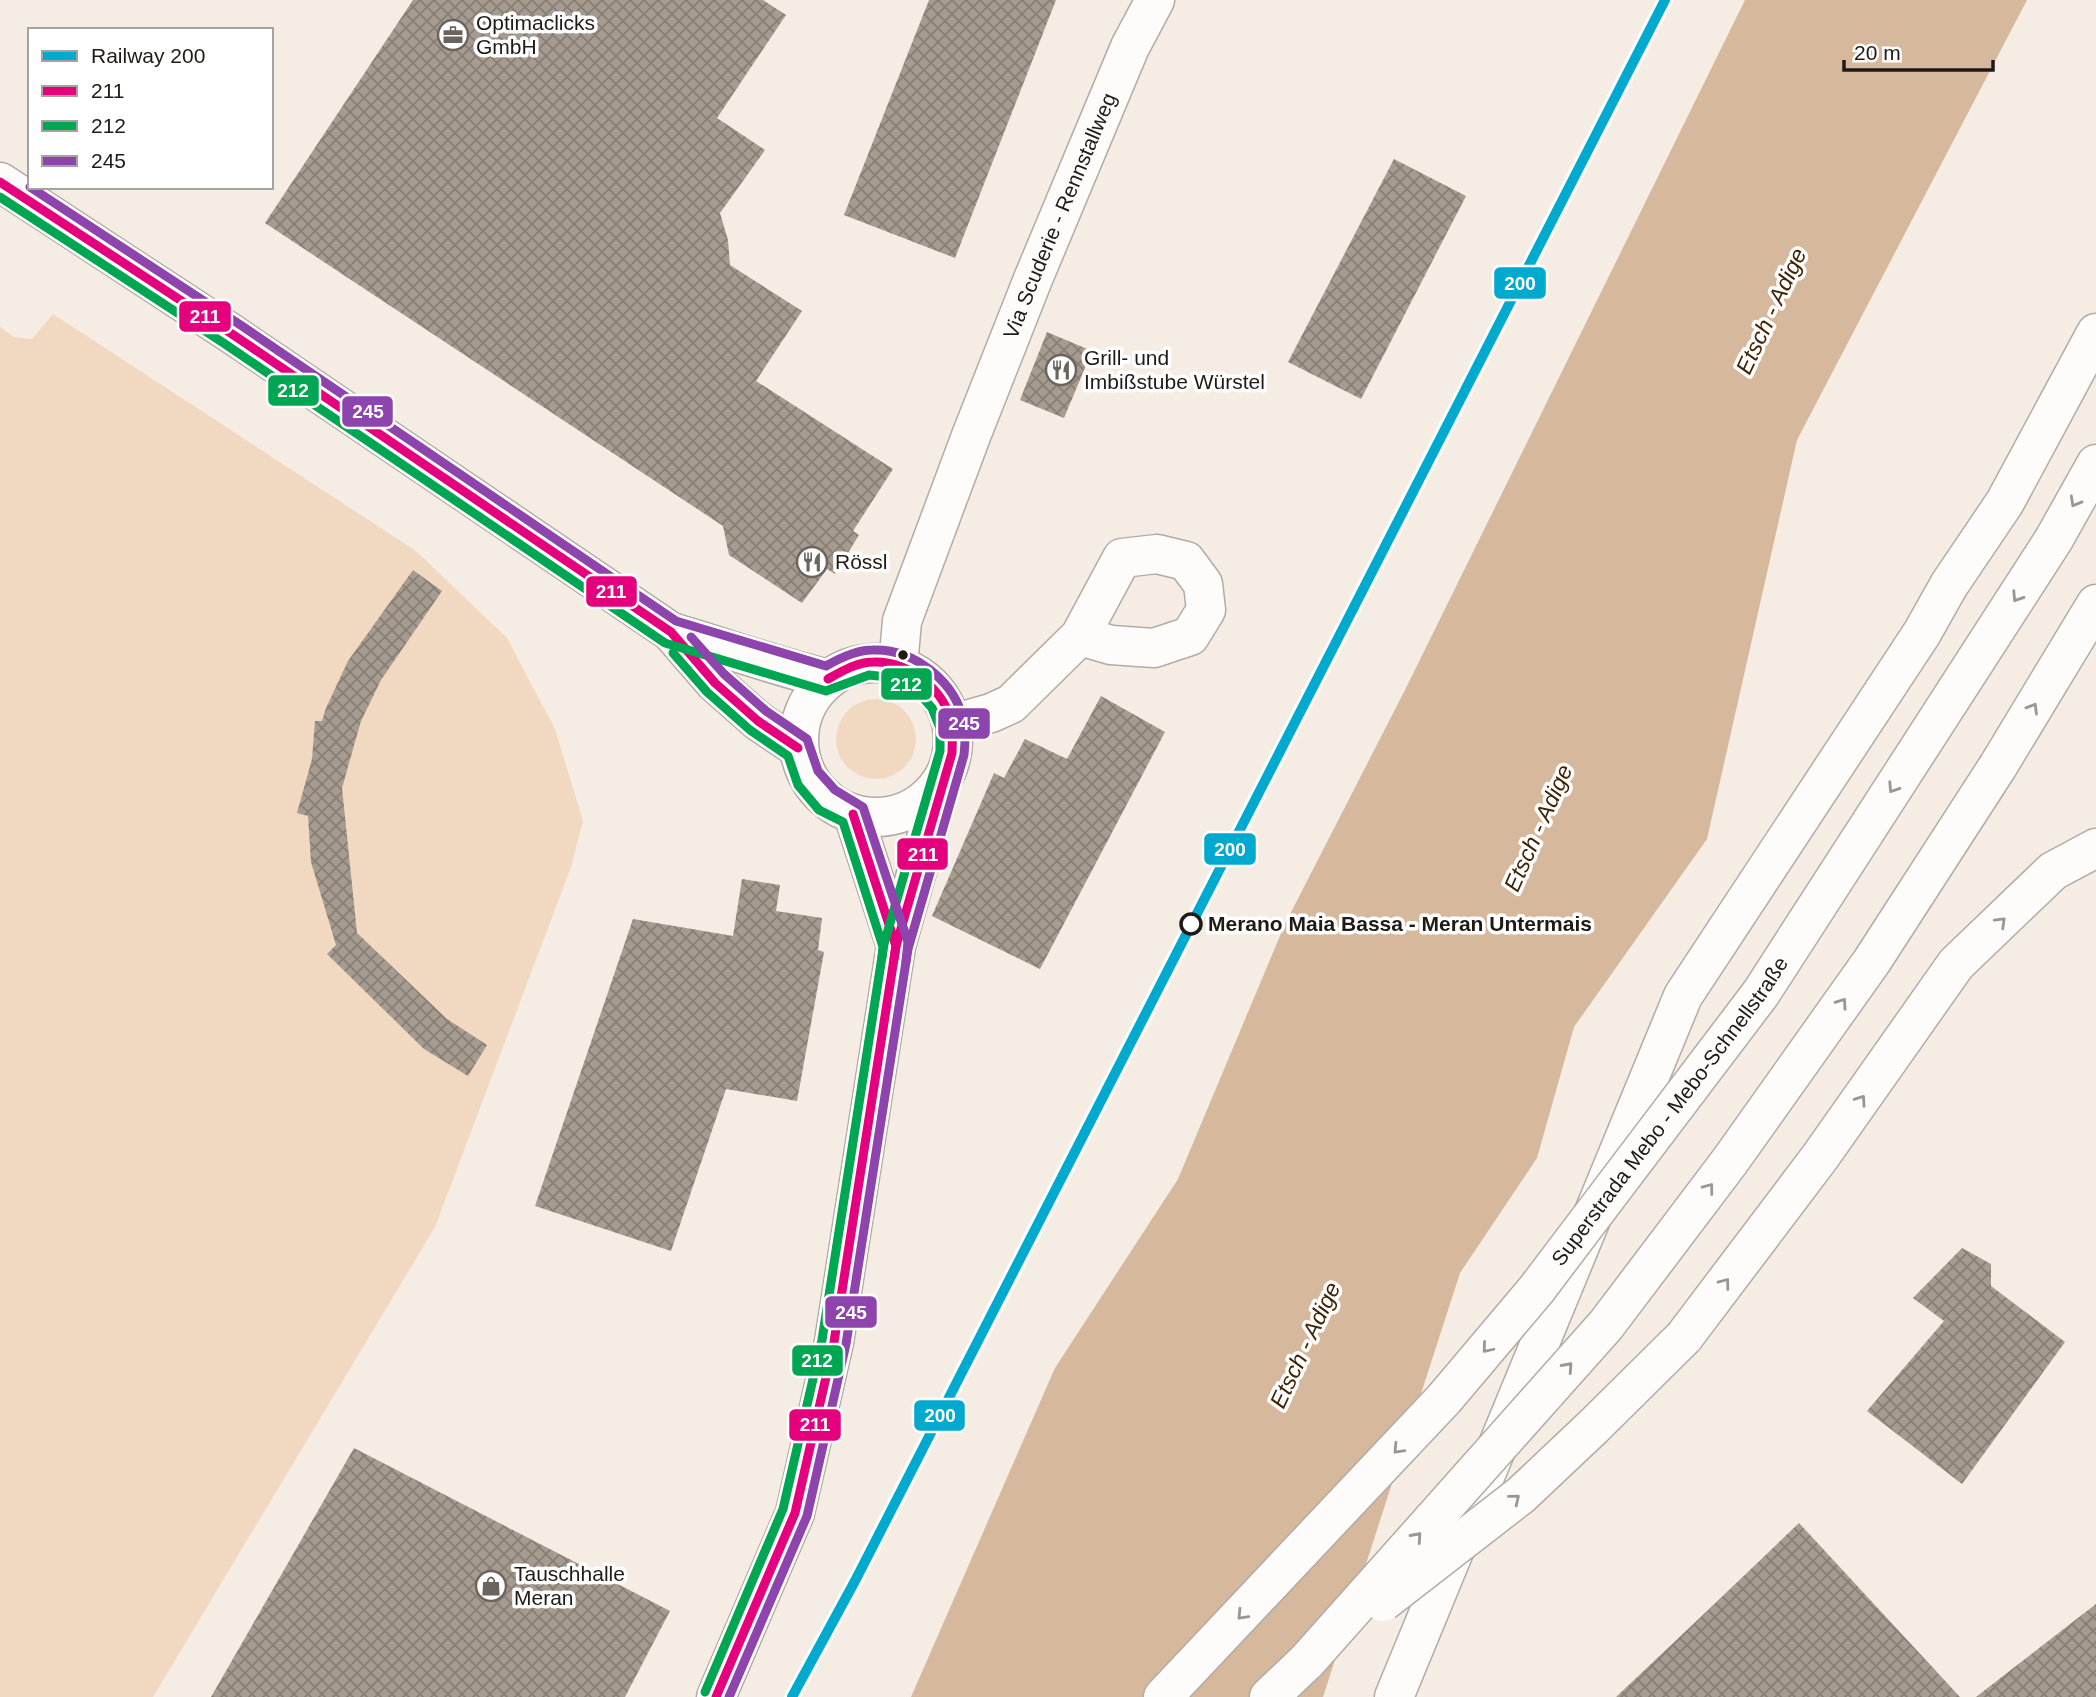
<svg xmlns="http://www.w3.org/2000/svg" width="2096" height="1697" font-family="Helvetica,sans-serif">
<defs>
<pattern id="building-cross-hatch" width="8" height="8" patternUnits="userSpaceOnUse" patternTransform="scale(1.75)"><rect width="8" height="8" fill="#a69b90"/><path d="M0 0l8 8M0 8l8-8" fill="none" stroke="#877e74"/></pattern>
</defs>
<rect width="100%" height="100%" fill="#f5ece4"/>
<g fill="#f1d8c1">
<polygon points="53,314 416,551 507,638 555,729 583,821 571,867 435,1227 153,1697 0,1697 0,327 14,337 32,339"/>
<circle cx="876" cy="739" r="40"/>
</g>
<polygon fill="#d6b89d" points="1745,0 2027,0 1797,440 1707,839 1574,1027 1537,1158 1460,1273 1323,1697 911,1697 1055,1368 1178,1179 1285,924 1406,688"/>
<g fill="url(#building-cross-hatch)">
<polygon points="413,0 763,0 786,15 717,118 765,150 720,213 728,240 730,265 802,311 756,381 893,469 853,531 859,535 835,574 827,569 802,603 729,555 723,526 265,223"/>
<polygon points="929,0 1056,0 955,258 844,215"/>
<polygon points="1394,159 1466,196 1361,399 1288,362"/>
<polygon points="1047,332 1092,351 1064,418 1020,400"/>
<polygon points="413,570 442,591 381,680 361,721 342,788 357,933 447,1019 487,1045 468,1076 424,1049 327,954 336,945 311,862 308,816 297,813 312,759 315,721 322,721 326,708 348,661"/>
<polygon points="1101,696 1165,732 1040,969 932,916 994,773 1004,778 1025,739 1067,759"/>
<polygon points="742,879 780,885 776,911 822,918 818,950 824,952 797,1101 726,1089 671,1251 535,1206 633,919 733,936"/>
<polygon points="1962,1248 1991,1264 1991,1286 2065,1342 1962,1484 1867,1411 1944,1321 1913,1298"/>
<polygon points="354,1448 670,1611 625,1697 211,1697"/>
<polygon points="1799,1523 1960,1697 1616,1697 1706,1612"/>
<polygon points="2096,1604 2096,1697 1976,1697"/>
</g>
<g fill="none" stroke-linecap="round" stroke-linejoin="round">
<g stroke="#b2aba5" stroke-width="41">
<g id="minor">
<path id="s1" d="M898,666l4,-45 69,-185 62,-157 97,-232 25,-47"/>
<polyline points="952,724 991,713 1011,704 1080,636 1122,558 1157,554 1186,561 1203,584 1206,610 1190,636 1154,648 1111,645 1080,636"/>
<polyline points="1394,1697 1683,996 1922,633 1949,585 2005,502 2096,333"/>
</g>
</g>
<g stroke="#b2aba5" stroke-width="41">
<g id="major">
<polyline points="0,182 232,334 671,632 715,683 758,721 798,748"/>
<path d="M671,632c52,15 104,34 157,47"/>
<circle cx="876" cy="740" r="77"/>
<polyline points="853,814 896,946"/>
<polyline points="716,1697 795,1513 834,1342 896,946 942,781"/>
</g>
</g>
<g stroke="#b2aba5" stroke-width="41">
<g id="highway">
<polyline points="2054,539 2096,464"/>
<polyline points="1998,766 2096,604"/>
<polyline points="1684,1337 1820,1157 1956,964 2053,871 2096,848"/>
<polyline points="1163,1697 1444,1399"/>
<polyline points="1269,1697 1307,1661"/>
</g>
</g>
<use href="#minor" stroke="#fefcfb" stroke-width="38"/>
<use href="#major" stroke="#fefcfb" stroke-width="38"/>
<use href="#highway" stroke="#fefcfb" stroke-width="38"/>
<g stroke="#b2aba5" stroke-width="41" stroke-linecap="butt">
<g id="highway-bridge">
<path id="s2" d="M1444,1399l92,-109 225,-297 293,-454"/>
<polyline points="1383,1602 1521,1495 1593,1427 1684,1337"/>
<polyline points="1307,1661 1606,1325 1730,1161 1872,961 1998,766"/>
</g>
</g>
<use href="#highway-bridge" stroke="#fefcfb" stroke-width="38"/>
<g stroke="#fff" stroke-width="14">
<g id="bus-1">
<polyline points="0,182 232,334 671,632 715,683 758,721 798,748"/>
<polyline points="853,814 896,946 894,959"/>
<path d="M716,1697l79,-184 39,-171 62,-396 56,-193c0,-9 1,-18 0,-27 -6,-36 -43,-65 -78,-64 -17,0 -32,9 -46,17"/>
</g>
</g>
<g stroke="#fff" stroke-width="14">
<g id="bus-2">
<polyline points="0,197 225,344 665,643 826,691 869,675 896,678 916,690 932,708 940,728 940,751 884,944 822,1340 783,1509 705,1692"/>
<polyline points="673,653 707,692 750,730 788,756 798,785 819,810 843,822 883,947 882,957"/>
</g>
</g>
<g stroke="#fff" stroke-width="14">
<g id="bus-3">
<path d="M30,187l209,137 437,297 150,45c14,-8 30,-16 46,-16 42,-2 84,32 92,73 2,10 1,22 0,32l-56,194 -62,395 -39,172 -78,181"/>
<polyline points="691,637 724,674 766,711 807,739 818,771 835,790 863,807 908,942 906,961"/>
</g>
</g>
<use href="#bus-1" stroke="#e5007d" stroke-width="9"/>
<use href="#bus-2" stroke="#00a651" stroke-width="9"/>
<use href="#bus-3" stroke="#8e44ad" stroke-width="9"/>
<g stroke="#fff" stroke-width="16">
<polyline id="rail-1" points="792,1697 855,1581 1665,0"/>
</g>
<use href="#rail-1" stroke="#00a9ce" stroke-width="10"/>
</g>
<defs><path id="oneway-chevron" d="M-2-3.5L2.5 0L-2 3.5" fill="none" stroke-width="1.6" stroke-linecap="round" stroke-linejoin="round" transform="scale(1.75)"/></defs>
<g stroke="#9a9694">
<use href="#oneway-chevron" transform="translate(2075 502) rotate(119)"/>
<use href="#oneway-chevron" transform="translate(2017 597) rotate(123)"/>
<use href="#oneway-chevron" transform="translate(2033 708) rotate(-59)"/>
<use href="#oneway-chevron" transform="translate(1893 788) rotate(123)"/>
<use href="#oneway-chevron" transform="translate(2001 922) rotate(-44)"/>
<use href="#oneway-chevron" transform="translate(1842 1003) rotate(-55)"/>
<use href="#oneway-chevron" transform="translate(1861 1100) rotate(-55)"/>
<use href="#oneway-chevron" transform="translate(1709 1188) rotate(-53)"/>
<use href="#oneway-chevron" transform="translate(1725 1283) rotate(-53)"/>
<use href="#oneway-chevron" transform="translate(1487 1348) rotate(130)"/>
<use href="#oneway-chevron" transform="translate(1568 1367) rotate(-48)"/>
<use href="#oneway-chevron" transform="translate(1398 1449) rotate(133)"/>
<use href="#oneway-chevron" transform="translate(1515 1499) rotate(-39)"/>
<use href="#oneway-chevron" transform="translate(1417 1537) rotate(-48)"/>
<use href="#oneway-chevron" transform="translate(1242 1615) rotate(133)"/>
</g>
<defs>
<g id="office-ring" transform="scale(1.575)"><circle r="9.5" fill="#fff" stroke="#6a645d" stroke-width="1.5"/><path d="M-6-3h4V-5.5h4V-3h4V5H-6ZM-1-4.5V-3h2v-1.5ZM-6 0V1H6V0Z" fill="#6a645d"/></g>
<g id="restaurant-ring" transform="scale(1.575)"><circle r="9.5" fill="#fff" stroke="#6a645d" stroke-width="1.5"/><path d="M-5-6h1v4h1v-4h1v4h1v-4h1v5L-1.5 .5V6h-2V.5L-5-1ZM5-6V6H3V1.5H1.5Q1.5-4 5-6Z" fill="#6a645d"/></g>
<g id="shop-ring" transform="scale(1.575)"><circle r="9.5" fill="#fff" stroke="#6a645d" stroke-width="1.5"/><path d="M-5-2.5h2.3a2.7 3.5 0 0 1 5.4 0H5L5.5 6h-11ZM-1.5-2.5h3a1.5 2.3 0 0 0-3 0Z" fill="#6a645d"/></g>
</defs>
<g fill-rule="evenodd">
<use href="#office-ring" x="453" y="35"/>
<use href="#restaurant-ring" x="1061" y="370"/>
<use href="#restaurant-ring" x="812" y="562"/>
<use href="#shop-ring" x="491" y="1586"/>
</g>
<circle fill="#1f1a15" stroke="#fff" stroke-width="2.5" cx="903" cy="655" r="6"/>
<circle fill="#fff" stroke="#1f1a15" stroke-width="3.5" cx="1191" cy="924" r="10"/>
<g text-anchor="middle" stroke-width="7" stroke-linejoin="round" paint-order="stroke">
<g font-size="21" fill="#1f1a15" stroke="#fff" text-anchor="start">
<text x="476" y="30">Optimaclicks<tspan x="476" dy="24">GmbH</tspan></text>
<text x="1084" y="365">Grill- und<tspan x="1084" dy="24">Imbißstube Würstel</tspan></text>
<text x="835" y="569">Rössl</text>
<text x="514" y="1581">Tauschhalle<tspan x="514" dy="24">Meran</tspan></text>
</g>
<g font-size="21" fill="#1f1a15" stroke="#fff">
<text dy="7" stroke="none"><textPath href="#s1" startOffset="480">Via Scuderie - Rennstallweg</textPath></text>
<text dy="7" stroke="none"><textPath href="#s2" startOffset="366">Superstrada Mebo - Mebo-Schnellstraße</textPath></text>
</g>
<g font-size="21" font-weight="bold" fill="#1f1a15" stroke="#fff" text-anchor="start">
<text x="1208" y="931">Merano Maia Bassa - Meran Untermais</text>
</g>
<g font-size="23" font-style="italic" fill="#3f2406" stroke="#fff">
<text transform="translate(1771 311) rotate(-65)" y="8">Etsch - Adige</text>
<text transform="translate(1538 828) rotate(-66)" y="8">Etsch - Adige</text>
<text transform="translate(1305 1345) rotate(-65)" y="8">Etsch - Adige</text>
</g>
</g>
<g stroke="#fff" stroke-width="2.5">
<rect x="1493" y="266" width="54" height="34" rx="7" fill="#00a9ce"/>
<rect x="178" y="300" width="54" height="33" rx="7" fill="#e5007d"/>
<rect x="267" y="374" width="53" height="33" rx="7" fill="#00a651"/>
<rect x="341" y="395" width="53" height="33" rx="7" fill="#8e44ad"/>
<rect x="585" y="575" width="53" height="33" rx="7" fill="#e5007d"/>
<rect x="880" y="667" width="53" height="34" rx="7" fill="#00a651"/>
<rect x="937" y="707" width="54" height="33" rx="7" fill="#8e44ad"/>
<rect x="1203" y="832" width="54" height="34" rx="7" fill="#00a9ce"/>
<rect x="896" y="837" width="53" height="34" rx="7" fill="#e5007d"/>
<rect x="824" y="1295" width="54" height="34" rx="7" fill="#8e44ad"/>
<rect x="791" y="1344" width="53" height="33" rx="7" fill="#00a651"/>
<rect x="913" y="1399" width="53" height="33" rx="7" fill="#00a9ce"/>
<rect x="788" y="1408" width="54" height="34" rx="7" fill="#e5007d"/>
</g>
<g font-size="19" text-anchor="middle" font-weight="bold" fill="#fff">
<text x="1520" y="290">200</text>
<text x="205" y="323">211</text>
<text x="293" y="397">212</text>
<text x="368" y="418">245</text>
<text x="611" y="598">211</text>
<text x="906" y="691">212</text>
<text x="964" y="730">245</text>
<text x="1230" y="856">200</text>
<text x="923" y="861">211</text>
<text x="851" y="1319">245</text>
<text x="817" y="1367">212</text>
<text x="940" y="1422">200</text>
<text x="815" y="1431">211</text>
</g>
<rect x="28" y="28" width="245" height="161" fill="#ffffff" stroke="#a5a3a1" stroke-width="2"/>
<rect x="42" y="51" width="35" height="10" fill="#00a9ce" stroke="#a5a3a1" stroke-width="2"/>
<text x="91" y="63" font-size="21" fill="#1f1a15">Railway 200</text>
<rect x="42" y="86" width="35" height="10" fill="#e5007d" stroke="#a5a3a1" stroke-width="2"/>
<text x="91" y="98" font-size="21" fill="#1f1a15">211</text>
<rect x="42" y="121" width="35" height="10" fill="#00a651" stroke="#a5a3a1" stroke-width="2"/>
<text x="91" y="133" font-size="21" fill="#1f1a15">212</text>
<rect x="42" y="156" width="35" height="10" fill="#8e44ad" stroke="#a5a3a1" stroke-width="2"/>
<text x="91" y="168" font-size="21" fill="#1f1a15">245</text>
<path d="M1844 60v10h149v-10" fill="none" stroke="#1f1a15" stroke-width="3.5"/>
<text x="1854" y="60" font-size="21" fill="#1f1a15" stroke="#ffffff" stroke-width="5" paint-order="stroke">20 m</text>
</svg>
